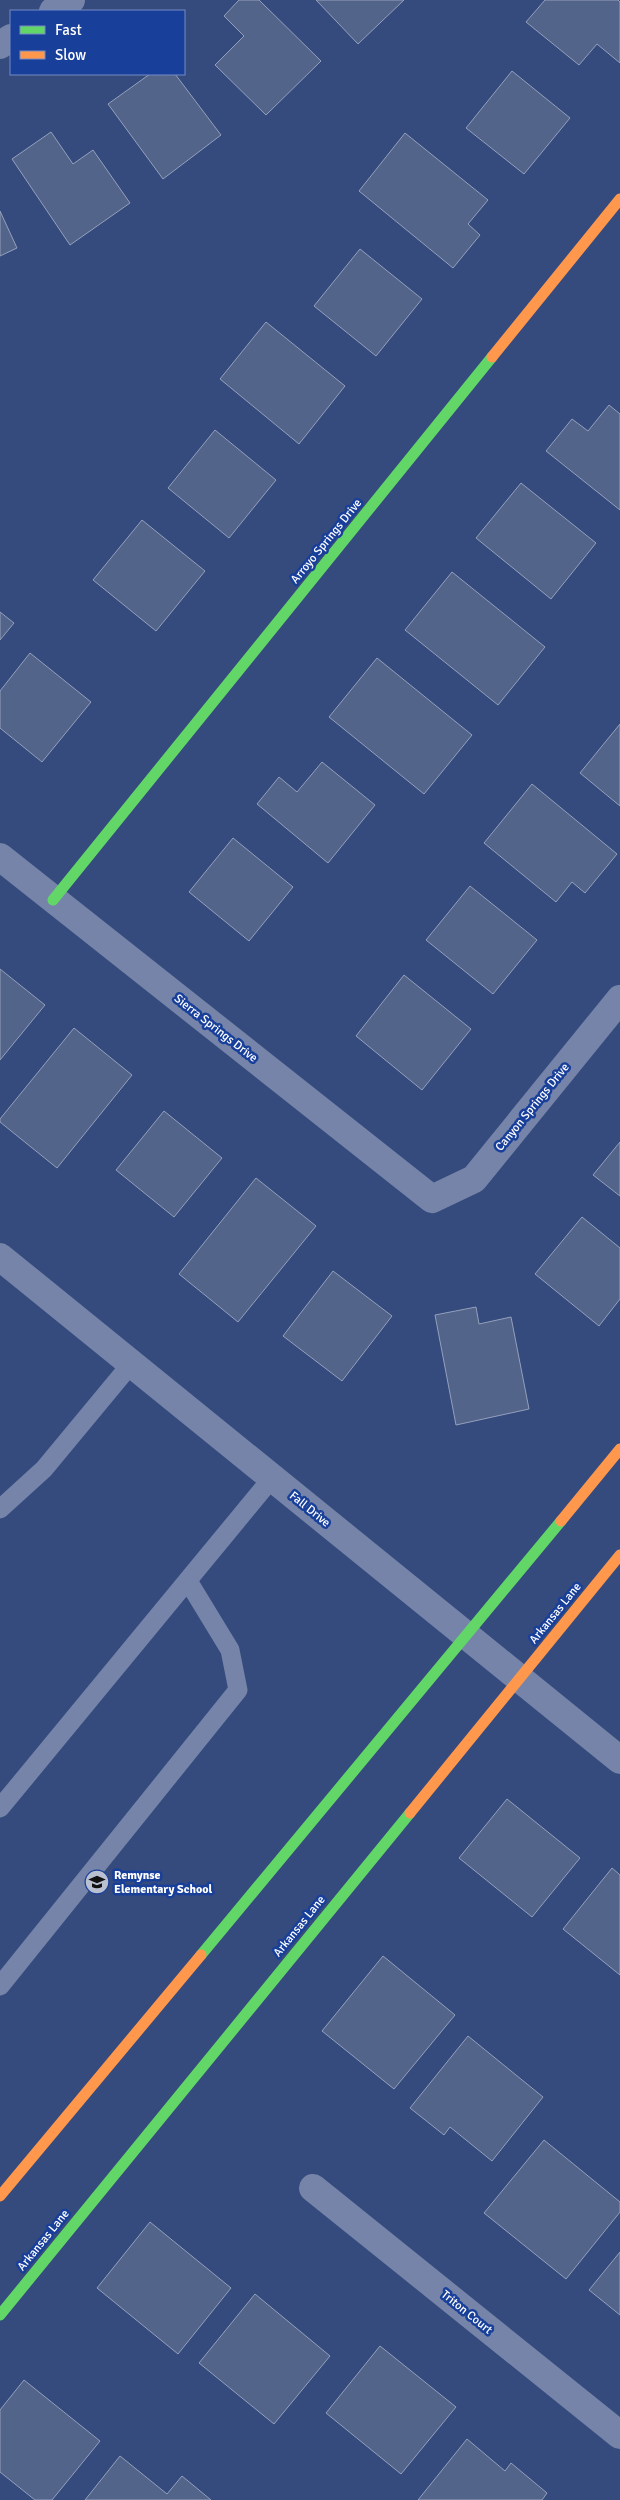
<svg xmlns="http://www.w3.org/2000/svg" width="620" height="2500" font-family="Signika,sans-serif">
<rect width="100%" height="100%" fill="#354b7d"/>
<g fill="#53648b" stroke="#94a0bc">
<polygon points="239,0 259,0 321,61 266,115 215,65 244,36 224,16"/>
<polygon points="316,0 404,0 358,44"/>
<polygon points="545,0 618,0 620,2 620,63 597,44 579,65 526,22"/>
<polygon points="512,71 570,118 524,174 466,128"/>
<polygon points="150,74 175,74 221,135 163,179 108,104"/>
<polygon points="51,132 73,164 93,150 130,203 70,245 12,159"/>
<polygon points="405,133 488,200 468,224 480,235 453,268 359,191"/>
<polygon points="0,211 17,248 0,256"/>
<polygon points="360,249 422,299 376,356 314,306"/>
<polygon points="266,322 345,386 299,444 220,379"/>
<polygon points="609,405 620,414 620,510 546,451 572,419 588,431"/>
<polygon points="215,430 276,480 229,538 168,488"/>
<polygon points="521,483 596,543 551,599 476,538"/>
<polygon points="142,520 205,571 156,631 93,580"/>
<polygon points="452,572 545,647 498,705 405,630"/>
<polygon points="0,612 14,623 0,640"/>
<polygon points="30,653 91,702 42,762 0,728 0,691"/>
<polygon points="377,658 472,735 424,794 329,717"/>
<polygon points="620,724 620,806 580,773"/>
<polygon points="322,762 375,805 328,863 257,804 279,777 297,792"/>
<polygon points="532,784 617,854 585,893 572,882 556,902 484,843"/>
<polygon points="233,838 293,887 249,941 189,892"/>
<polygon points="470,886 537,940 493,994 426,940"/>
<polygon points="0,969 45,1005 0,1060"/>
<polygon points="404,975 471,1029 422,1090 356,1036"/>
<polygon points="74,1028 132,1075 57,1168 0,1122 0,1119"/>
<polygon points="164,1111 222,1158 174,1217 116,1170"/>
<polygon points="620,1142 620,1196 593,1175"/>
<polygon points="256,1178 316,1226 238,1322 179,1274"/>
<polygon points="582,1217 620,1248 620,1299 599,1326 535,1274"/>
<polygon points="333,1271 392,1316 342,1381 283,1336"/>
<polygon points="476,1307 479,1324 511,1317 529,1409 456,1425 435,1315"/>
<polygon points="507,1799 580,1858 532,1917 459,1858"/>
<polygon points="612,1868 620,1875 620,1975 563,1929"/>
<polygon points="383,1956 455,2015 394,2089 322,2031"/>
<polygon points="468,2036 543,2097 492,2161 450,2127 444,2135 410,2108"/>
<polygon points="544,2140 620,2202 620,2212 566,2279 484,2213"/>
<polygon points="150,2222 231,2288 178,2354 97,2288"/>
<polygon points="620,2252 620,2315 589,2290"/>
<polygon points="255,2294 330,2356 274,2424 199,2363"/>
<polygon points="380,2346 456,2407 401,2474 326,2413"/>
<polygon points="24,2380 100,2441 52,2500 35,2500 0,2472 0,2410"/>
<polygon points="467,2439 505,2471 511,2463 547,2493 542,2500 418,2500"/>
<polygon points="120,2456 167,2494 182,2476 211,2500 85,2500"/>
</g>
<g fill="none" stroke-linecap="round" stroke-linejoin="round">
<g stroke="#7584a8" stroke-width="19">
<polyline points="0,1509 44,1469 131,1364"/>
<polyline points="0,1808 272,1478"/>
<polyline points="0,1986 238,1690 230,1650 188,1581"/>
</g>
<g stroke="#7584a8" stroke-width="28">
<polyline points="53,11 71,0"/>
<polyline points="0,45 11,38"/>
<polyline points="0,857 432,1199 474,1179 620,999"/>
<polyline points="0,1257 620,1760"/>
<polyline points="313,2188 620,2435"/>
</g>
<g stroke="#63d668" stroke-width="11">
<polyline points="53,900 492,357"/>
<polyline points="201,1955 561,1521"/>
<polyline points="0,2315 410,1813"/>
</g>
<g stroke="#ff974d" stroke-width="11">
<polyline points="492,357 620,199"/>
<polyline points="561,1521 620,1449"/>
<polyline points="410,1813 620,1555"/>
<polyline points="0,2196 201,1955"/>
</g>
</g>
<defs>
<g id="school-disc" transform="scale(1.25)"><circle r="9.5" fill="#b8c0d2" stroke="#183f9a"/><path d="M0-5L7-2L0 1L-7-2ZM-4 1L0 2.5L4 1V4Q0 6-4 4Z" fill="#111"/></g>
</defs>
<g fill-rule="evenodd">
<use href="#school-disc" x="97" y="1882"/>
</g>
<g text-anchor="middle" stroke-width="5" stroke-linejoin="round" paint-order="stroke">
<g font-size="12" fill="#fff" stroke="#183f9a">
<text transform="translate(326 541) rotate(-51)" y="4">Arroyo Springs Drive</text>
<text transform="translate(216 1028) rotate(38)" y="4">Sierra Springs Drive</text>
<text transform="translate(532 1107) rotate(-51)" y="4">Canyon Springs Drive</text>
<text transform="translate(310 1509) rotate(39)" y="4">Fall Drive</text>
<text transform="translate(555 1613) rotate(-51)" y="4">Arkansas Lane</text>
<text transform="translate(299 1926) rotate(-51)" y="4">Arkansas Lane</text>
<text transform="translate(43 2240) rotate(-51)" y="4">Arkansas Lane</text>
<text transform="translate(467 2312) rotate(39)" y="4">Triton Court</text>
</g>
<g font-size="12" font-weight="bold" fill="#fff" stroke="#183f9a" text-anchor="start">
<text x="114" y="1879">Remynse<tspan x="114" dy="14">Elementary School</tspan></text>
</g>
</g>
<rect x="10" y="10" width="175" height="65" fill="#183f9a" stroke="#748cc2"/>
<rect x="20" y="26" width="25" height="8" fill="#63d668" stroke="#748cc2"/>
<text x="55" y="35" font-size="15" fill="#ffffff">Fast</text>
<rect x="20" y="51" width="25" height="8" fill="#ff974d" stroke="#748cc2"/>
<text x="55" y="60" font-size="15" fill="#ffffff">Slow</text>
</svg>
